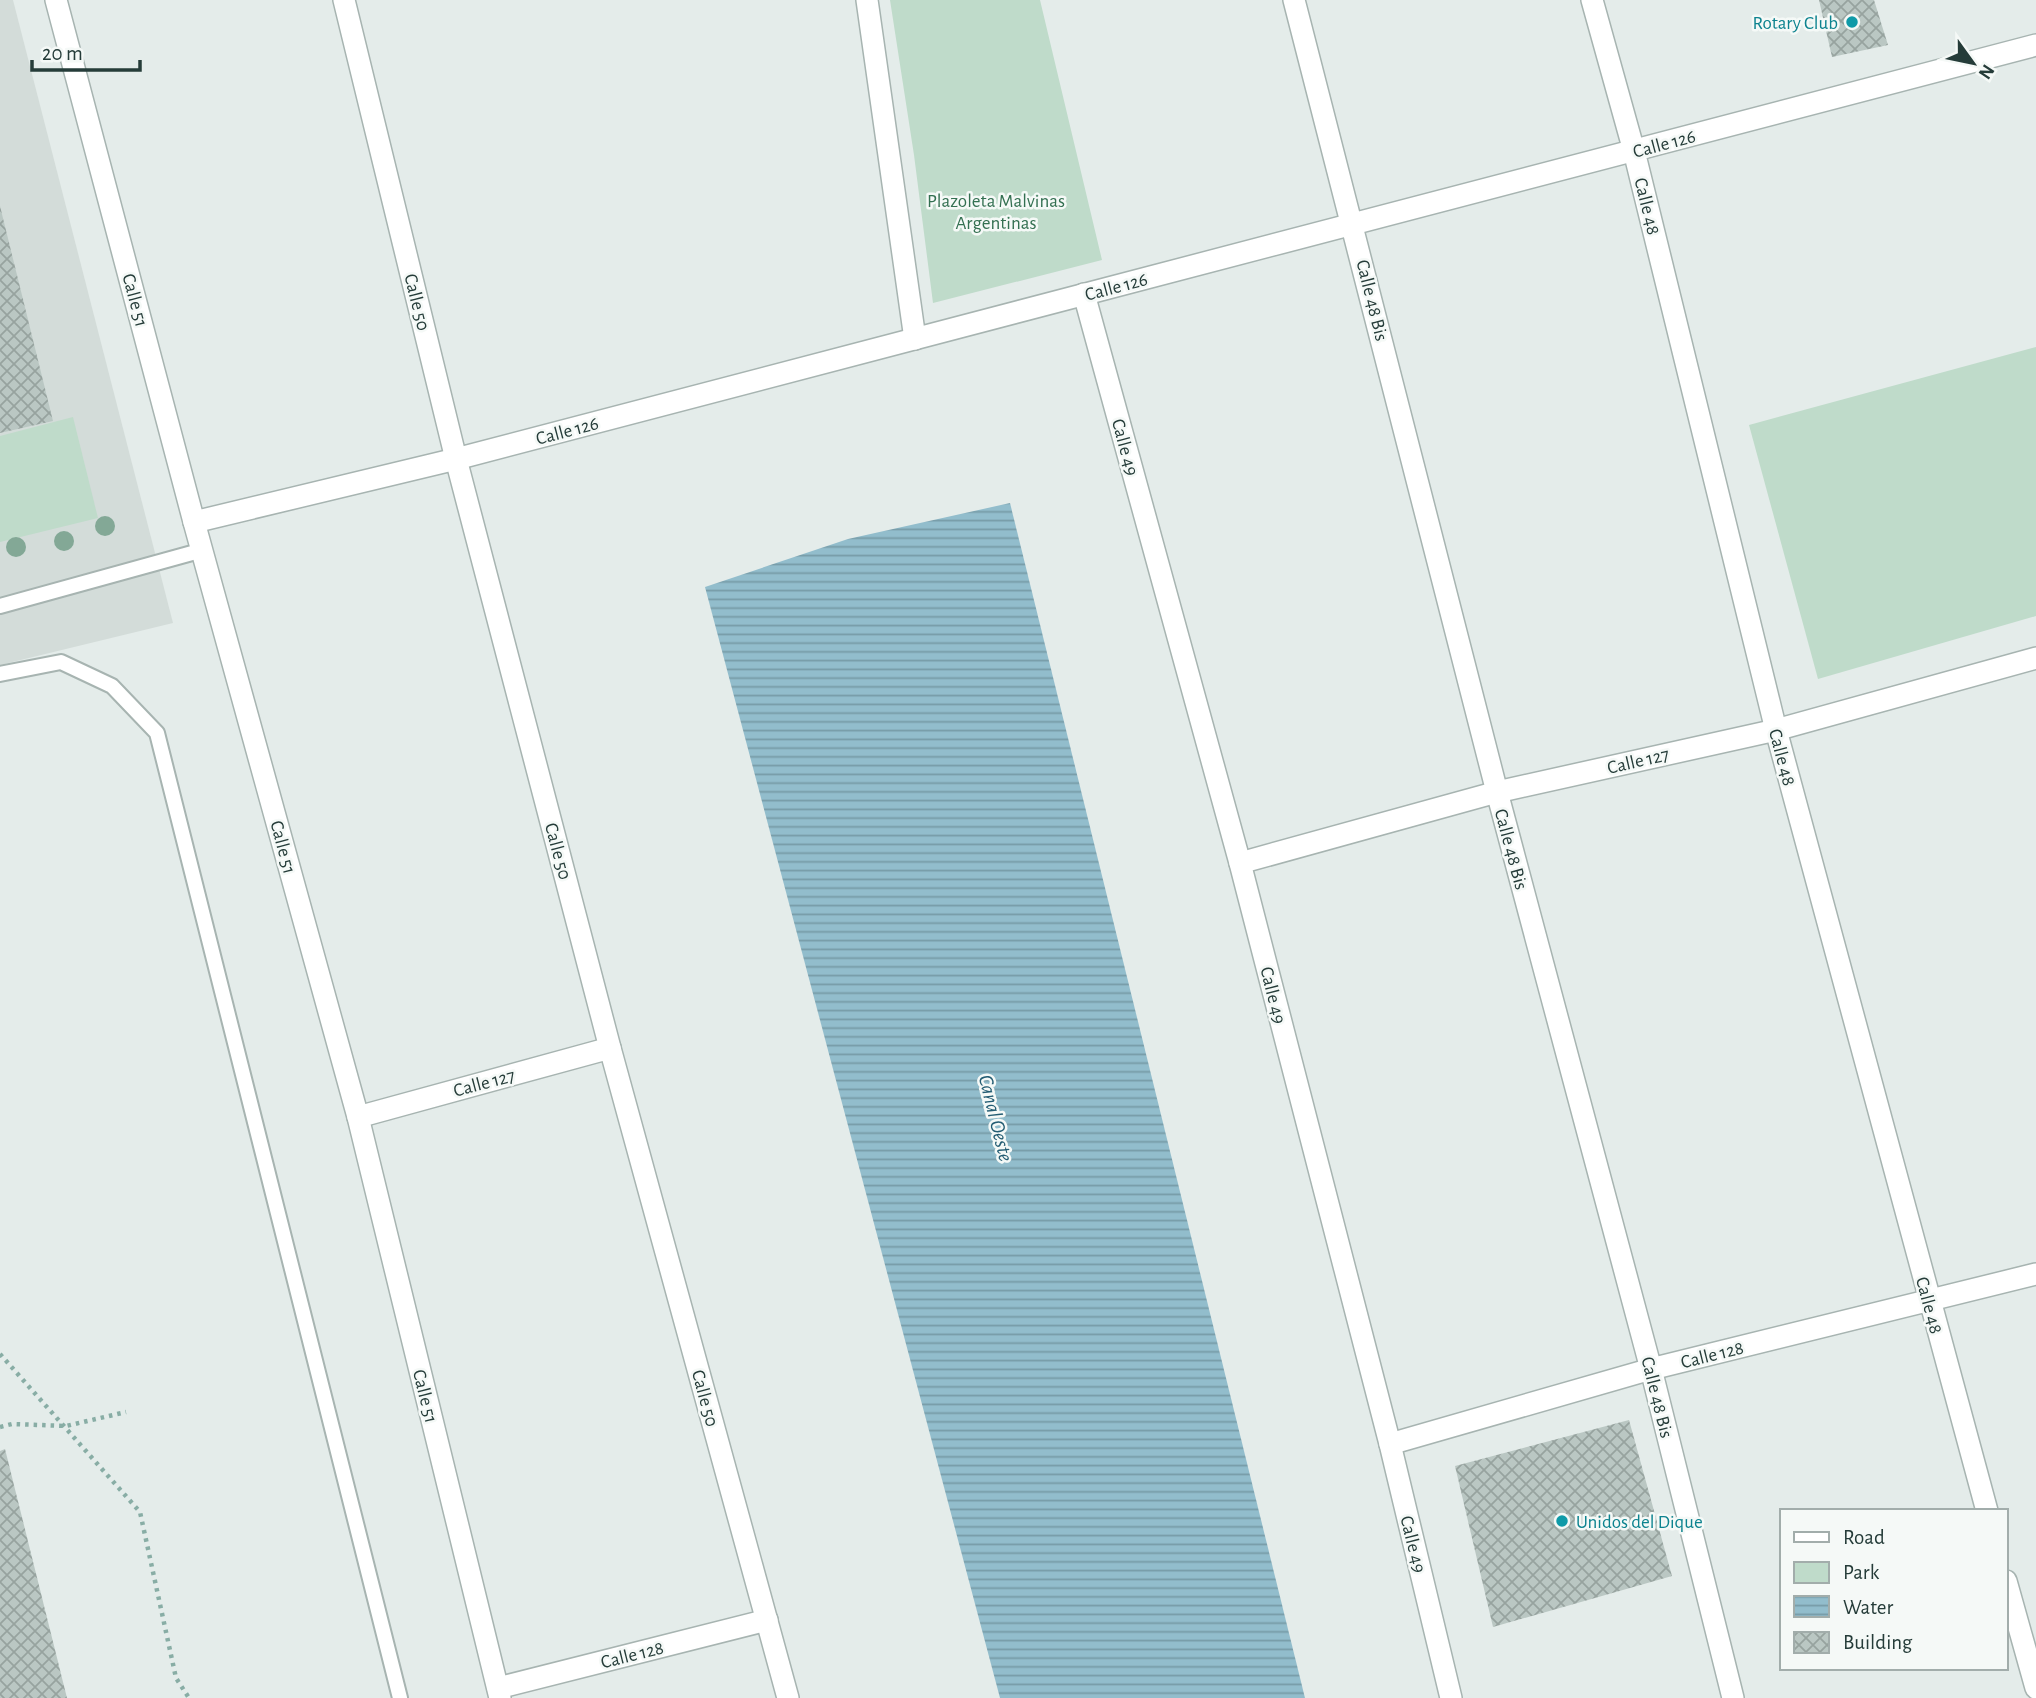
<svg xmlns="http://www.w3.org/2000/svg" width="2036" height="1698" font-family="'Alegreya Sans',sans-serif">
<defs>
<pattern id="water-rules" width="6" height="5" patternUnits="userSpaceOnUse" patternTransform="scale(1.75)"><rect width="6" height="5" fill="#92bdcc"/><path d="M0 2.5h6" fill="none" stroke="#779ba7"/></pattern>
<pattern id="building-cross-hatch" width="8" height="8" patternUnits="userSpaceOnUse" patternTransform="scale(1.75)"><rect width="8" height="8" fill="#bac7c3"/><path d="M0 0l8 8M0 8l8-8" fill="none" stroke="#97a39f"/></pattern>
</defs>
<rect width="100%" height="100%" fill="#e4ecea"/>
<polygon fill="#d3dcd9" points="0,0 13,0 173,623 0,665"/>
<g fill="#bfdbca">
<polygon points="890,0 1040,0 1102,260 933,303 914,155"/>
<polygon points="2036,347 2036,616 1818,679 1749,425"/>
<polygon points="73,417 98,518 0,542 0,436"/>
</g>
<polygon fill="url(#water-rules)" points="1010,503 1305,1698 1000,1698 705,587 848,539"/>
<g fill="url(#building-cross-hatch)">
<polygon points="1819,0 1874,0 1888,45 1832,57"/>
<polygon points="0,206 53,421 0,433"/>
<polygon points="1629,1420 1672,1576 1493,1627 1455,1466"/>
<polygon points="5,1449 67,1698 0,1698 0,1451"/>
</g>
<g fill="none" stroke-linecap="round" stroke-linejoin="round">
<g stroke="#a7b4b1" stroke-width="18">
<g id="lane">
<polyline points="0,606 203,550"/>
<polyline points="0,674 61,662 112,686 157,733 400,1698"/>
</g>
</g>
<g stroke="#a7b4b1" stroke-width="24">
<g id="street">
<polyline points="56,0 194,522 358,1117 500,1698"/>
<polyline points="344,0 456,459 610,1048 788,1698"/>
<polyline points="867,0 915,339"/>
<polyline points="1294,0 1497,792 1651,1369 1733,1698"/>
<polyline points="1592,0 1634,151 1776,730 1987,1511"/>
<polyline points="1084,294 1240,863 1390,1444 1451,1698"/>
<polyline points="194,522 456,459 2036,45"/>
<polyline points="1240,863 1497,792 1776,730 2036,658"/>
<polyline points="358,1117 610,1048"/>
<polyline points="1390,1444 1651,1369 2036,1274"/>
<polyline points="2006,1581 2036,1688"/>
<polyline points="498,1688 767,1620"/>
</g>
</g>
<g stroke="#88ada5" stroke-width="4.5" stroke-dasharray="3.5 5" stroke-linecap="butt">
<polyline points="0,1354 140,1512 176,1678 189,1698"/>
<polyline points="0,1427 12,1424 66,1426 126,1412"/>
</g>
<use href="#lane" stroke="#fff" stroke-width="14"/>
<use href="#street" stroke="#fff" stroke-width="21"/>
</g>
<g fill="#83a896">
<circle cx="105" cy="526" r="10"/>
<circle cx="64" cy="541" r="10"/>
<circle cx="16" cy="547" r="10"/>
</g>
<g fill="#0f9aa8" stroke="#f5f9f7" stroke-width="2.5">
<circle cx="1852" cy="22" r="7"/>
<circle cx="1562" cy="1521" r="7"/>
</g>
<g text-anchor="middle" stroke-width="5" stroke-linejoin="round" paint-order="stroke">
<g font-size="19" fill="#0d838f" stroke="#f5f9f7" text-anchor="end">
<text x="1838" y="29">Rotary Club</text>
<text x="1576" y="1528" text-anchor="start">Unidos del Dique</text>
</g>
<g font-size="19" fill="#253c39" stroke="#f5f9f7">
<text transform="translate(1664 143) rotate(-15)" y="7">Calle 126</text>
<text transform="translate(1648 206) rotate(76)" y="7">Calle 48</text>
<text transform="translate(1116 286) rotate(-15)" y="7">Calle 126</text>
<text transform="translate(136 300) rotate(75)" y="7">Calle 51</text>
<text transform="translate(1373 300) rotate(76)" y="7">Calle 48 Bis</text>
<text transform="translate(418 302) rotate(76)" y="7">Calle 50</text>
<text transform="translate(567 430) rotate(-15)" y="7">Calle 126</text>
<text transform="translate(1126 447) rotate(75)" y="7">Calle 49</text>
<text transform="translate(1783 757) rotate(75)" y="7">Calle 48</text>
<text transform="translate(1638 760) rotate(-13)" y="7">Calle 127</text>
<text transform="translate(284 847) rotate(75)" y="7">Calle 51</text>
<text transform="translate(1512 849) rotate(75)" y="7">Calle 48 Bis</text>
<text transform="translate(559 851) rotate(75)" y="7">Calle 50</text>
<text transform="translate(1274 995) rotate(76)" y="7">Calle 49</text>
<text transform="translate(484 1082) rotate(-15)" y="7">Calle 127</text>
<text transform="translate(1930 1305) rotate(75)" y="7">Calle 48</text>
<text transform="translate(1712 1354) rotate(-14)" y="7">Calle 128</text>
<text transform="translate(426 1396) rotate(76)" y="7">Calle 51</text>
<text transform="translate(1658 1397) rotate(76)" y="7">Calle 48 Bis</text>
<text transform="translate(706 1398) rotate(75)" y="7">Calle 50</text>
<text transform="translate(1414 1544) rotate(76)" y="7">Calle 49</text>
<text transform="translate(632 1654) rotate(-14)" y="7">Calle 128</text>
</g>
<g font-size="19" fill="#337051" stroke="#f5f9f7">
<text x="996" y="207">Plazoleta Malvinas<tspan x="996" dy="22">Argentinas</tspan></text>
</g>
<g font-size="21" font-style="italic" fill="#245d73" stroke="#f5f9f7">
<text transform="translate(996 1118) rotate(76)" y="7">Canal Oeste</text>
</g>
</g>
<rect x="1780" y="1509" width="228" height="161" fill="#f5f9f7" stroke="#a2adab" stroke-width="2"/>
<rect x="1794" y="1532" width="35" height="10" fill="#ffffff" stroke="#a2adab" stroke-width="2"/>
<text x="1843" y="1544" font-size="21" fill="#253c39">Road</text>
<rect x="1794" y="1562" width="35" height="21" fill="#bfdbca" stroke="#a2adab" stroke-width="2"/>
<text x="1843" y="1579" font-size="21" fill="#253c39">Park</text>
<rect x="1794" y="1596" width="35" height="21" fill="url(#water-rules)" stroke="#a2adab" stroke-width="2"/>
<text x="1843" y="1614" font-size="21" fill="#253c39">Water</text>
<rect x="1794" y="1632" width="35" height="21" fill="url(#building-cross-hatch)" stroke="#a2adab" stroke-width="2"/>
<text x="1843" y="1649" font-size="21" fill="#253c39">Building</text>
<g transform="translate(1973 63) rotate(123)" stroke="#f5f9f7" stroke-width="5" paint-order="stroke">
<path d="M0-5L12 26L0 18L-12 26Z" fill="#253c39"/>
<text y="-10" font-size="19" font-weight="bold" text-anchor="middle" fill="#253c39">N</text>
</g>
<path d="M32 60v10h108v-10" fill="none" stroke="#253c39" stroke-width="3.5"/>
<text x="42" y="60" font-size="21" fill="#253c39" stroke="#f5f9f7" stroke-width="5" paint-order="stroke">20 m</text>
</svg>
